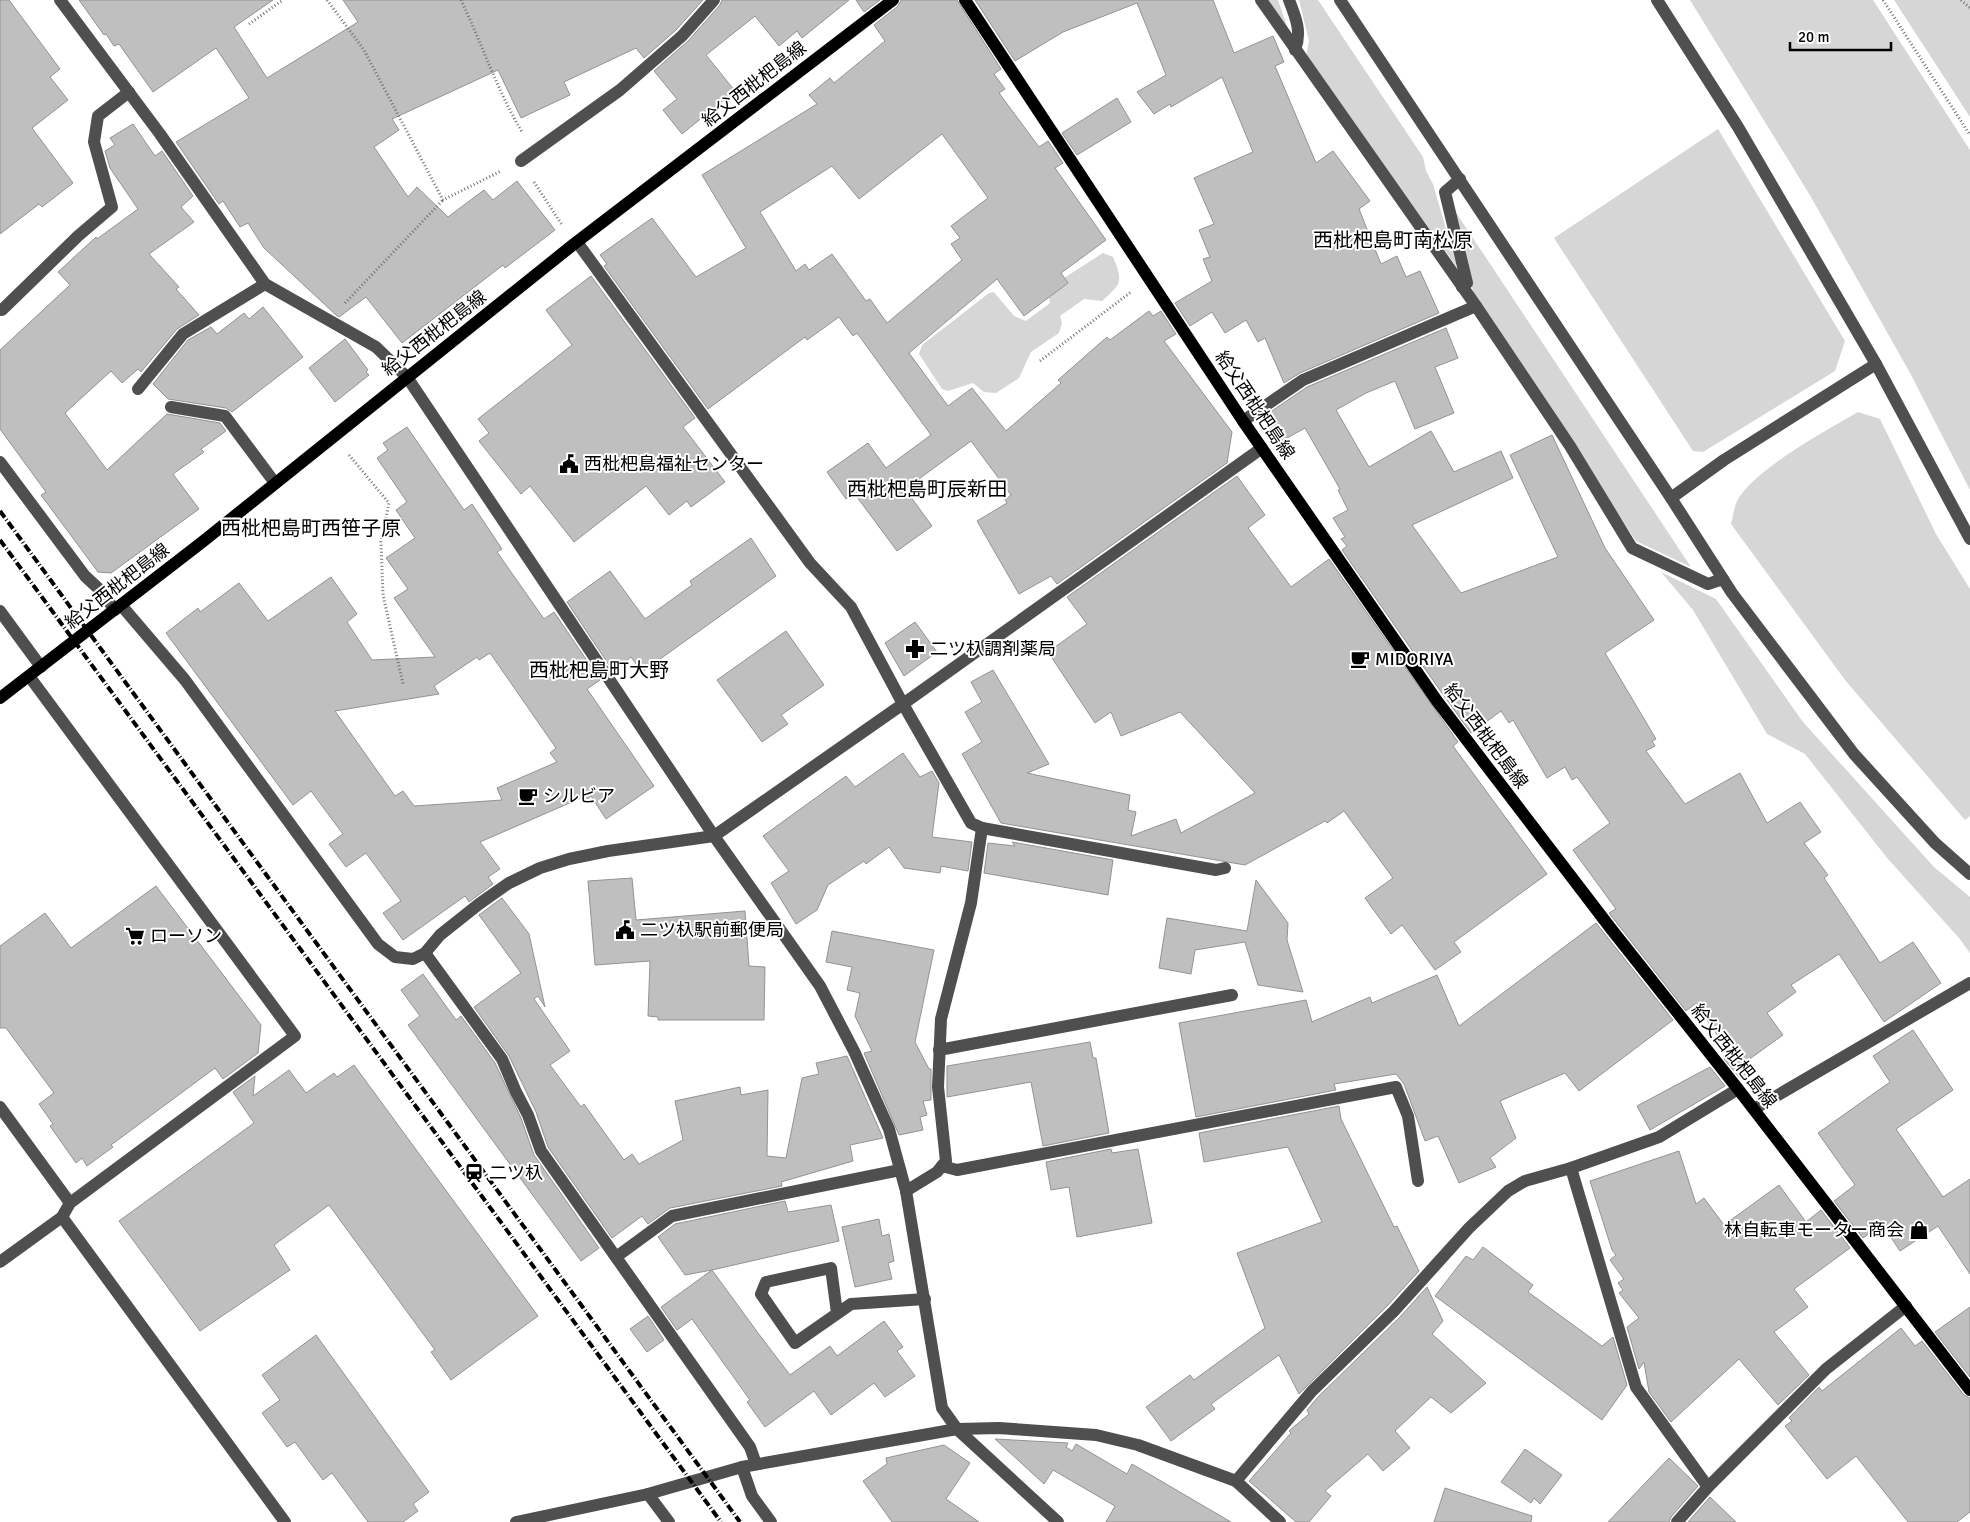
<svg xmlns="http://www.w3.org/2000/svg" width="1970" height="1522" font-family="Signika,'Noto Sans JP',sans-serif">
<rect width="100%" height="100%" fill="#fff"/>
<g fill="#d6d6d6">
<polygon points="1267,0 1278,0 1289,32"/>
<polygon points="1299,0 1318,0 1423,157 1426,171 1433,184 1457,267 1306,58 1309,41"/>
<polygon points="1690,0 1873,0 1970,150 1970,490 1910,373 1811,197"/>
<polygon points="1894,0 1970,0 1970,117"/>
<polygon points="1718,129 1845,341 1835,371 1703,452 1693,451 1554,238"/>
<polygon points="1455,211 1691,567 1636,541 1474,296"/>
<path d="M1103,253l10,4c10,24 9,27 -11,44l-18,-2 -24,17 2,7 -3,10 -28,19 -12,26 -23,15 -12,-1 -11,-9 -25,8 -6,-2 -23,-35 3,-9 67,-52 5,-1 20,24 12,5 24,-18 -2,-9 5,-9z"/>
<path d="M1858,412l22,7 56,115 34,55v227l-5,4 -120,-140 -114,-156c2,-7 3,-16 6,-23 16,-31 90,-71 121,-89z"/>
<polygon points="1661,572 1716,599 1803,722 1934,867 1970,897 1970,953 1959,938 1888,859 1805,754 1767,734 1693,610"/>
</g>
<g fill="#bfbfbf" stroke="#939393" fill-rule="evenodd">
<polygon points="0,0 9,0 60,69 50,77 68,100 32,128 73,183 42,207 39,204 0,234"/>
<polygon points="79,0 273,0 234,27 267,78 358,22 343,0 703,0 676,30 644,58 636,48 564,82 570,95 521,118 498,70 392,119 399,130 374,147 408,197 417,187 448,217 484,190 493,200 517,181 555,230 505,268 503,265 402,343 366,297 339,317 336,315 264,248 248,223 240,227 223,201 219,204 176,142 249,98 216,48 153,92 119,44 114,46 106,34 104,35"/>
<polygon points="722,0 849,0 802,38 797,31 779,46 755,16 706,55 735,91 682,134 663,110 677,99 654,71 688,41 720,5"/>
<polygon points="856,0 880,0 864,12"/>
<path d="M901,0h56l44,69 -7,5 11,15 -6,4 40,54 9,-6 15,22 -8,5 51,72 -45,33 7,10 -44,33 -27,-37 -88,74 39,53 24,-18 34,43 55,-48 -3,-3 49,-43 3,3 39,-29 4,5 8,-5 15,23 -12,7 68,91 -5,31 -170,121 -6,-8 -32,18 -42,-73 30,-18 -2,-3 6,-5 -40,-54 -66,48 27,37 -35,25 -43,-58 -8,6 -19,-27 41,-29 18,25 45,-33 -74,-102 -4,3 -14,-19 -32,23 -2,-3 -97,72 -104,-143 3,-2 -7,-9 52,-37 44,59 50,-29 -44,-73 115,-71 -8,-9 21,-17 4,5 51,-42 -11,-16 24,-19zM942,134l46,64 -37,28 9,12 -9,6 11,16 -75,63 -17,-24 -4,2 -34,-47 -23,16 -4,-6 -9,7 -36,-59 72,-46 27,33z"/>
<polygon points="975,0 1213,0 1234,53 1273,36 1284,62 1275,66 1316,163 1333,151 1370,201 1359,209 1381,264 1397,256 1406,277 1420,271 1439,313 1300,373 1284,383 1265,338 1258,342 1246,320 1225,333 1212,312 1190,326 1175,303 1212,281 1203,259 1210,257 1199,230 1214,224 1194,178 1253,152 1222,77 1171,107 1170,104 1154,114 1137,92 1166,75 1137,3 1063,32 1015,61"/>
<polygon points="1117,98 1131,122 1077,155 1062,133"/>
<polygon points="133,124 155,156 162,151 193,196 181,207 194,222 149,254 179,287 176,289 199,315 177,329 141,372 138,369 122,383 111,371 65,413 107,470 167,414 220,423 226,431 201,449 204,452 173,474 199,509 111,573 98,572 41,495 46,492 0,429 0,350 70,285 58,272 96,237 97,239 138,209 110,168 105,151 115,145 110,138"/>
<polygon points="591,276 695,418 683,427 725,482 691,507 687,501 669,515 646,486 574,542 530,486 521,494 479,441 489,433 478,419 572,345 546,310"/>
<polygon points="263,307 303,357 232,412 226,408 168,399 153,384 188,340 211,327 217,334 244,313 249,319"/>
<polygon points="1446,328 1458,358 1435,367 1454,413 1415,429 1395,381 1366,393 1336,410 1369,467 1431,431 1454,472 1501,451 1513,478 1412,525 1461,593 1558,557 1510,455 1552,435 1605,548 1654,620 1605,653 1656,739 1652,741 1655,746 1646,751 1685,804 1740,773 1767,823 1800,802 1821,832 1804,843 1828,875 1824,878 1880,963 1913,942 1941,983 1884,1022 1839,954 1791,985 1796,992 1767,1013 1783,1035 1744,1063 1749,1072 1740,1078 1724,1059 1732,1055 1695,1004 1686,1011 1609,913 1616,909 1573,850 1610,823 1577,777 1572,780 1565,767 1547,778 1513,720 1509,723 1501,711 1471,733 1444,696 1342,550 1347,546 1341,539 1345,537 1333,518 1348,510 1338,490 1340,489 1305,428 1278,443 1263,417 1307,387"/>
<polygon points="345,339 368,370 366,372 369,375 335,402 309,368"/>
<path d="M407,427l57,83 8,-6 30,45 -5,3 47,67 10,-7 46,68 -13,9 67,97 -48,33 -15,-23 -7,6 -3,-4 -101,44 20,27 -12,8 5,7 -24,18 -4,-6 -62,44 -20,-27 18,-12 -35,-48 -20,14 -17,-23 14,-10 -32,-43 -18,14 -127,-172 32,-25 2,4 39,-29 29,38 63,-44 26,37 -10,8 25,38 63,-3 -41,-59 14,-9 -22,-31 29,-20 -19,-28 11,-8 -30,-44 11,-8 -5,-7zM490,653l66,95 -6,5 7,9 -60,26 5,12 -88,6 -11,-15 -8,5 -60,-85 104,-17 -5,-8 43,-29 2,3z"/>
<polygon points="1237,476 1265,515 1248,528 1291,587 1329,559 1458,742 1453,746 1547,874 1454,942 1461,952 1435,970 1402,925 1391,934 1365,898 1393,878 1344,811 1327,823 1325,821 1245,865 1001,823 962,754 982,742 965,712 982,702 971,682 993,670 1049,764 1027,773 1130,795 1128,810 1136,812 1131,836 1176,819 1181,833 1255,793 1180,712 1121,736 1111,712 1095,723 1048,652 1087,624 1067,597"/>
<polygon points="751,538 776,576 642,672 631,657 613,671 567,602 610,571 645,619 692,585 690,581"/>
<polygon points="915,622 937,652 904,676 885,643"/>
<polygon points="786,631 824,685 781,715 788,724 762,742 717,680"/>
<polygon points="903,753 920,777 932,771 939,783 932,837 972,842 968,871 941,866 940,873 904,868 889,847 866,864 864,861 828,885 817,910 796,924 771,883 789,871 763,836 846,776 855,787"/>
<polygon points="1012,842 1113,860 1108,895 984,873 988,843 1015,846"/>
<polygon points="632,878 636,920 745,911 749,966 765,967 764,1020 658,1020 658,1017 648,1016 650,961 595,965 588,881"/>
<polygon points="1256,880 1288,923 1287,940 1303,992 1258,985 1245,942 1195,950 1191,974 1159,968 1167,918 1247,931"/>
<polygon points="156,886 261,1025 258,1053 223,1079 215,1068 111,1145 113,1147 87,1166 82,1158 76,1163 50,1126 53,1124 39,1104 54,1093 6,1028 0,1028 0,946 45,913 71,948"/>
<polygon points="502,898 529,934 545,1007 538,996 534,999 570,1051 550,1065 581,1107 584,1104 624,1160 632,1154 639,1164 683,1140 675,1101 740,1087 741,1095 768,1090 767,1156 786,1158 802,1078 819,1074 816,1063 847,1056 883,1138 850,1145 853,1161 781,1182 782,1186 670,1208 648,1224 642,1216 612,1238 548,1147 536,1112 509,1056 474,1007 521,973 479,915"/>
<polygon points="1596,923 1673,1020 1579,1091 1565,1073 1500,1101 1516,1138 1490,1158 1496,1167 1459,1183 1438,1136 1425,1141 1404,1084 1396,1074 1334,1084 1336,1090 1196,1117 1179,1023 1306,1000 1312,1022 1370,997 1372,1003 1437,975 1459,1026"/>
<polygon points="832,931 934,950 915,1042 929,1069 931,1069 931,1100 923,1101 927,1115 920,1117 923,1130 899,1135 864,1053 872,1051 855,1016 860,993 847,990 852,967 826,962"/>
<polygon points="423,974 456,1020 461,1016 495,1063 521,1118 534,1155 599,1248 581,1261 408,1025 420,1016 401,990"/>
<polygon points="1913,1030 1953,1090 1896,1129 1943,1197 1970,1179 1970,1274 1938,1226 1900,1251 1882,1224 1863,1238 1834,1201 1855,1185 1818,1133 1890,1082 1873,1056"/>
<polygon points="1090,1042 1093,1058 1096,1058 1109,1133 1043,1146 1031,1082 947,1097 947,1066"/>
<polygon points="354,1065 538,1316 451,1380 431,1352 435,1350 329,1205 274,1245 290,1270 200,1331 119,1221 254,1123 233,1092 255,1076 253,1096 289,1070 306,1093 334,1073 337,1077"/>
<polygon points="1710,1067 1725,1086 1650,1130 1637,1106"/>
<polygon points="1339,1106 1341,1119 1394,1227 1397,1226 1419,1271 1388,1305 1299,1394 1279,1355 1211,1404 1215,1409 1171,1441 1146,1407 1190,1375 1194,1380 1265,1328 1237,1253 1322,1222 1288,1147 1204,1162 1199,1133"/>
<polygon points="1111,1149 1112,1153 1138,1149 1152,1223 1077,1237 1069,1187 1051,1190 1046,1162"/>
<polygon points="1679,1151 1696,1204 1704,1198 1724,1225 1779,1185 1806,1222 1821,1210 1850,1248 1794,1289 1808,1307 1774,1332 1809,1375 1778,1405 1739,1359 1671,1422 1649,1392 1644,1362 1639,1369 1627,1327 1639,1318 1619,1293 1623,1290 1618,1283 1624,1279 1610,1260 1616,1255 1612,1250 1590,1181"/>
<polygon points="785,1201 788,1212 831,1205 839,1241 712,1270 758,1333 790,1375 830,1346 837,1356 884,1321 903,1347 897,1351 915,1376 885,1397 874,1383 831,1415 814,1391 765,1427 747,1402 750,1400 692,1319 677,1330 661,1307 712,1270 685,1275 658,1237 675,1224"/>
<polygon points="879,1219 882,1236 889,1234 894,1261 888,1263 892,1279 855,1287 842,1227"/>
<polygon points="1483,1247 1533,1285 1528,1292 1602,1346 1613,1337 1627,1385 1602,1420 1435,1296 1466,1256 1473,1260"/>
<polygon points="1427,1287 1443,1321 1432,1334 1486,1383 1451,1413 1431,1397 1395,1431 1410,1448 1383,1471 1368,1454 1325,1491 1331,1496 1309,1522 1296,1522 1249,1481 1291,1433 1289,1431 1309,1414 1307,1410 1318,1397 1400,1317"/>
<polygon points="1970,1307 1970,1377 1935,1332"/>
<polygon points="648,1316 664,1340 647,1352 630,1329"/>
<polygon points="1901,1328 1915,1346 1922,1341 1964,1395 1970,1398 1970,1512 1957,1522 1908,1522 1856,1456 1827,1479 1785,1426 1792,1421 1789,1418 1819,1387 1822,1391"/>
<polygon points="316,1335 429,1492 413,1504 418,1511 403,1522 368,1522 332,1473 323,1480 295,1442 287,1447 262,1413 280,1400 262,1375"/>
<polygon points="995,1439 1068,1443 1066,1447 1072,1451 1076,1444 1127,1474 1132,1464 1231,1522 1106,1522 1115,1506 1053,1470 1044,1484"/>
<polygon points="944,1445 970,1463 946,1499 979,1522 892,1522 863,1481 887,1464 886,1458"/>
<polygon points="1525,1449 1562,1475 1540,1504 1534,1498 1531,1503 1501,1482"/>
<polygon points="1669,1458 1698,1486 1671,1517 1669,1522 1608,1522"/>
<polygon points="1445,1488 1532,1516 1531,1522 1434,1522"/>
<polygon points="1710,1497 1736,1522 1688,1522"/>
</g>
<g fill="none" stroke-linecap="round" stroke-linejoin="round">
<g stroke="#717171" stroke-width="3" stroke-dasharray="1 2.5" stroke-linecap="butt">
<polyline points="327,0 364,50 443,200 501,171"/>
<path d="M461,0c21,44 36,90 61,132"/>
<polyline points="1883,0 1970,135"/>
<polyline points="1961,0 1970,8"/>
<polyline points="249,24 283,0"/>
<polyline points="534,182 562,225"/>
<polyline points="345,303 443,200"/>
<polyline points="1040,361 1131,292"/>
<polyline points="349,455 389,503 381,542 383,595 403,684"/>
</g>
<g stroke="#4f4f4f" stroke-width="12">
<polyline points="60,0 160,134 265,284 376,347 407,377 714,836 820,986 854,1051 889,1129 906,1191 942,1408 957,1429 1058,1522"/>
<polyline points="1261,0 1476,306 1570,446 1632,548 1708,584 1723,579"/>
<path d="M1289,0c7,18 13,32 6,50"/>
<polyline points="1340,0 1671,498 1732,593 1854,754 1935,843 1970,874"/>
<polyline points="1657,0 1738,127 1876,364"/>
<polyline points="521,161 620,90 682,36 714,0"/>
<polyline points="1460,179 1445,192 1467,283 1462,287"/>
<polyline points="577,242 810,563 851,607 903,704 971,823 982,828 1216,870 1225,868"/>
<polyline points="2,310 78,236 112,207 94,142 98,116 129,92"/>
<polyline points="138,389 183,334 265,284"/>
<polyline points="171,407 225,416 275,483"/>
<polyline points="1243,421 1303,380 1476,306"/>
<polyline points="0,462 85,576 100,590 115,610"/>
<polyline points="1671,498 1724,460 1876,364 1970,539"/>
<polyline points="121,605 185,680 378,944 395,957 413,959 425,953 440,935 479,904 509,883 540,868 569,859 608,851 714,836 903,704 1262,448"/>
<polyline points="0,611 41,667"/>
<polyline points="425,953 502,1059 516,1092 528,1115 541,1151 750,1447 756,1464"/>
<polyline points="939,1050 1232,995"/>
<polyline points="0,1107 70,1203"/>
<polyline points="1754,1109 1970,983"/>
<polyline points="942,1166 957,1170 1396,1087 1408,1116 1418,1181"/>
<polyline points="1571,1168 1636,1387 1708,1487"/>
<polyline points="906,1191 937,1172 946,1161 938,1087 941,1019 971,903 982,828"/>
<polyline points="62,1217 285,1522"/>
<polyline points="616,1257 672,1216 900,1170"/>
<polyline points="0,1262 62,1217 70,1203 295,1036 29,676"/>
<polyline points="837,1313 831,1268 766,1282 761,1294 795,1343 851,1304 925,1299"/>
<polyline points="742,1467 752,1496 771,1522"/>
<polyline points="1236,1481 1280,1522"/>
<polyline points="648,1494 669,1522"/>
<polyline points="516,1522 648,1494 742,1467 957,1429 999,1428 1096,1435 1138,1445 1236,1481 1312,1391 1394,1311 1469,1228 1508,1191 1525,1181 1571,1168 1659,1137 1738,1089"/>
<polyline points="1677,1522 1708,1487 1826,1369 1906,1306"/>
</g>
<g stroke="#000" stroke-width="12">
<polyline points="965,0 1243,421 1437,701 1612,930 1738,1089 1970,1390"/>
<polyline points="0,698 201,543 574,244 893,0"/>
</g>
<g stroke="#000" stroke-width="4" stroke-dasharray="8 2.5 1 2.5" stroke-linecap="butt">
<polyline points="0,511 740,1522"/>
<polyline points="0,540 721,1522"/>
</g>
</g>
<defs>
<g id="civic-bare" transform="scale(1.5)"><path d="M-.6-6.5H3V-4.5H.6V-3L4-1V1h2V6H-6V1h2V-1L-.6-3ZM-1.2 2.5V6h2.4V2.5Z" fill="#000" stroke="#fff" stroke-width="2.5" paint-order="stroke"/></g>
<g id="pharmacy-bare" transform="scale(1.5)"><path d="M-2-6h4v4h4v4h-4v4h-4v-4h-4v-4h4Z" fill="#000" stroke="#fff" stroke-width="2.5" paint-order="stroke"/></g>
<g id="cafe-bare" transform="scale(1.5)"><path d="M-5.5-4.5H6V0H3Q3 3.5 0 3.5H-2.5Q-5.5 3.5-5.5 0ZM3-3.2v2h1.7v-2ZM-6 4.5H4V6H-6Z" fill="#000" stroke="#fff" stroke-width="2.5" paint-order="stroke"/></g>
<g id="supermarket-bare" transform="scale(1.5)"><path d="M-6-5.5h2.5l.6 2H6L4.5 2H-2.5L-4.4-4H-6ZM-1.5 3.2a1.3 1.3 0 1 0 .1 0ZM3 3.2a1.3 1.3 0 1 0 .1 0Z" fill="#000" stroke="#fff" stroke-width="2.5" paint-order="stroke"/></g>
<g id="station-bare" transform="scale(1.5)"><path d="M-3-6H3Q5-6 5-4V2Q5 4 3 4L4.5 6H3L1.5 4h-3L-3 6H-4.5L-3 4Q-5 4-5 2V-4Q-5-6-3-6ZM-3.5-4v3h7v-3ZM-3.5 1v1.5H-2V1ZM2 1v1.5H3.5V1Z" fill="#000" stroke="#fff" stroke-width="2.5" paint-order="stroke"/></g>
<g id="shop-bare" transform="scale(1.5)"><path d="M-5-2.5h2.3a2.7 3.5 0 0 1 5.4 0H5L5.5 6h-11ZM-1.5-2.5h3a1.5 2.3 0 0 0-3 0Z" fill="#000" stroke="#fff" stroke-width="2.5" paint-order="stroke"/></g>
</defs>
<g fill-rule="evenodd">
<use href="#civic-bare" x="569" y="464"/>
<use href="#pharmacy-bare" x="915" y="649"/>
<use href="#cafe-bare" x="1360" y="659"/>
<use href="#cafe-bare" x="528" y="796"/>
<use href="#civic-bare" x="625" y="930"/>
<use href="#supermarket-bare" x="135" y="936"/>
<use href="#station-bare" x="474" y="1173"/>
<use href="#shop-bare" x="1919" y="1230"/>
</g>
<g text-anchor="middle" stroke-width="4" stroke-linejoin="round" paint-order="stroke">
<g font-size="18" fill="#000" stroke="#fff">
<text transform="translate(754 84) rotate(-38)" y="6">給父西枇杷島線</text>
<text transform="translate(434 333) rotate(-38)" y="6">給父西枇杷島線</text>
<text transform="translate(1255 405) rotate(56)" y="6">給父西枇杷島線</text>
<text transform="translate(117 586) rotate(-38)" y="6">給父西枇杷島線</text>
<text transform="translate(1486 736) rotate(53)" y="6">給父西枇杷島線</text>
<text transform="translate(1734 1056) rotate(52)" y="6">給父西枇杷島線</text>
</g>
<g font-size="18" fill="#000" stroke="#fff" text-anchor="start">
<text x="584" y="470">西枇杷島福祉センター</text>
<text x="930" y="655">二ツ杁調剤薬局</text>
<text x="1375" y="665">MIDORIYA</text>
<text x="543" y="802">シルビア</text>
<text x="640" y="936">二ツ杁駅前郵便局</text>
<text x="150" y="942">ローソン</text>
<text x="489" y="1179">二ツ杁</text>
<text x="1904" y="1236" text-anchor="end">林自転車モーター商会</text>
</g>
<g font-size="20" fill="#000" stroke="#fff">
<text x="1393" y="247">西枇杷島町南松原</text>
<text x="927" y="496">西枇杷島町辰新田</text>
<text x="311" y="535">西枇杷島町西笹子原</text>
<text x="599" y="677">西枇杷島町大野</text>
</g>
</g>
<path d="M1790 42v8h101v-8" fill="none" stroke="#000000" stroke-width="2.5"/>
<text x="1798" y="42" font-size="15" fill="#000000" stroke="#ffffff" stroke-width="4" paint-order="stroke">20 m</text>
</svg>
